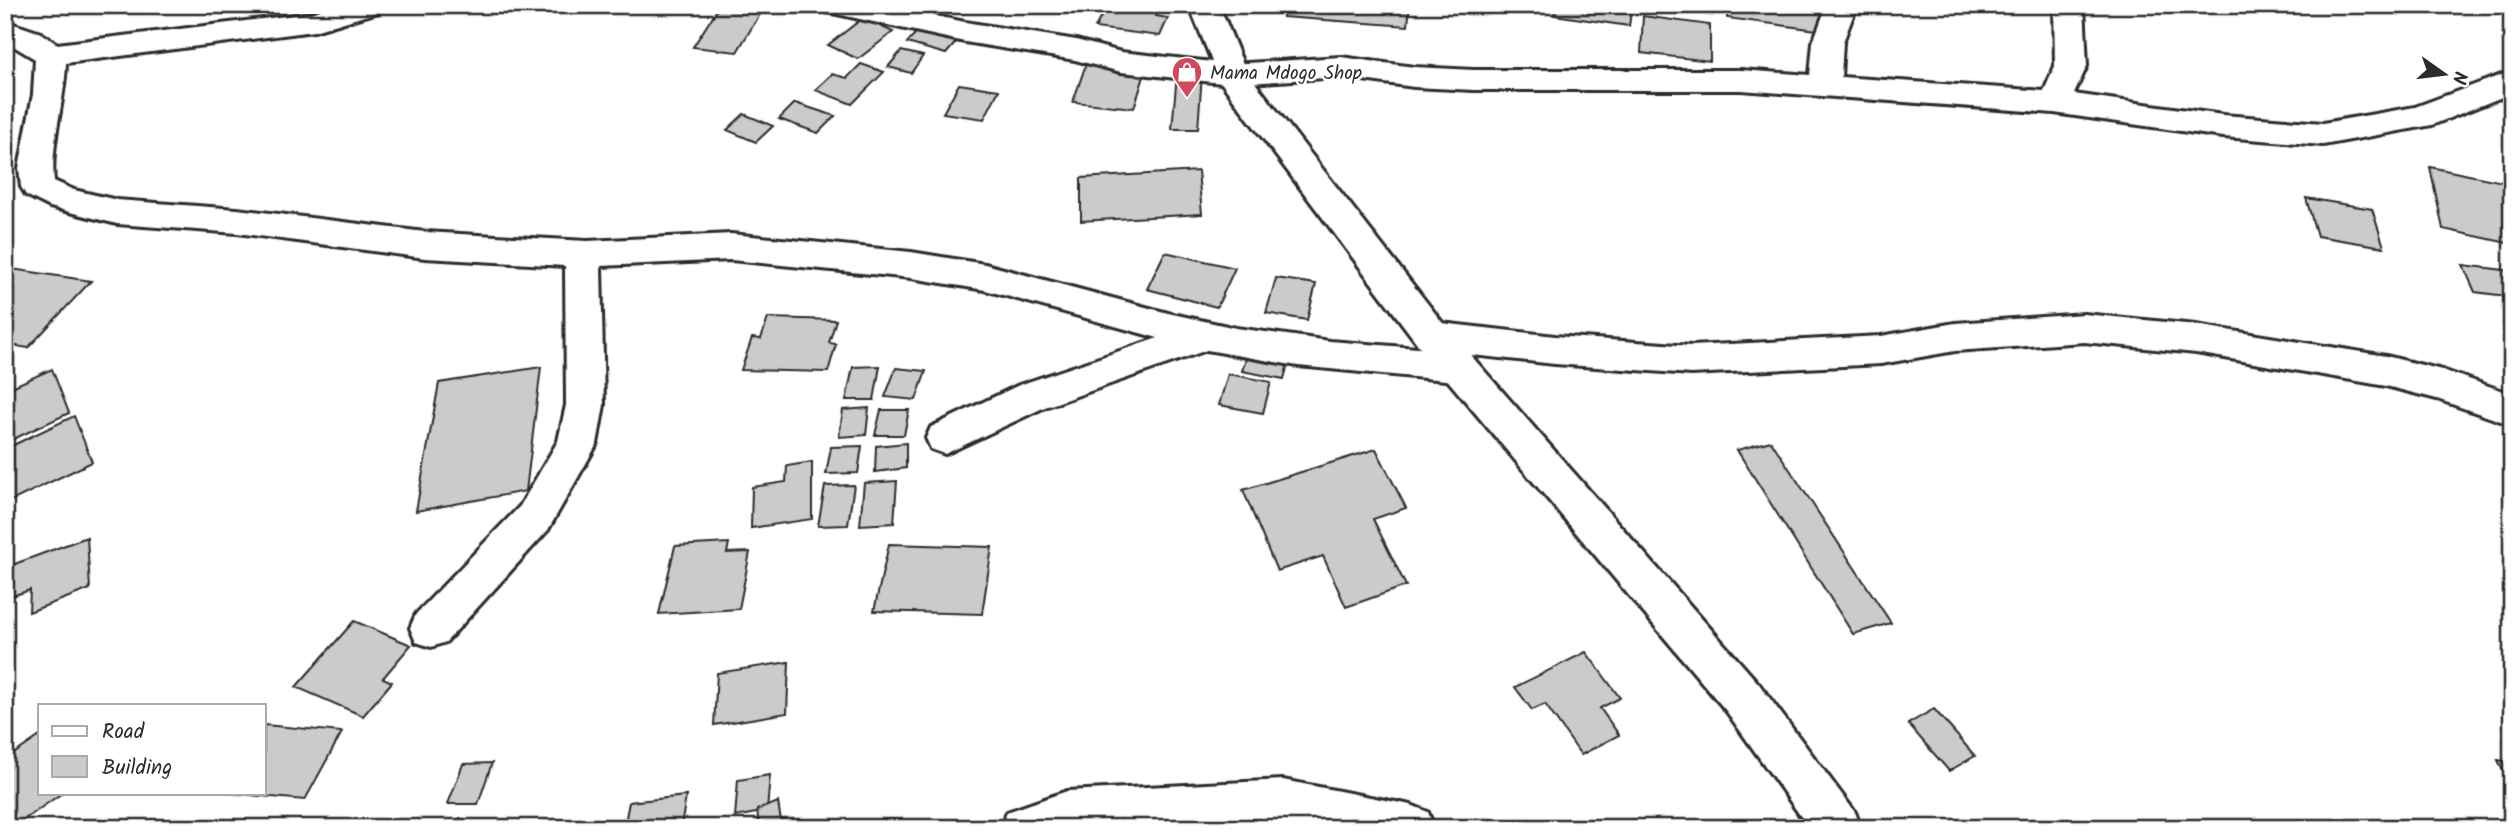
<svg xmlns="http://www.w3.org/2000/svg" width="2517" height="833" font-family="Kalam,sans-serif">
<rect width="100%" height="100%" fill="#fff"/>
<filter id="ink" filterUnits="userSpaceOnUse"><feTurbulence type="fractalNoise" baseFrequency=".0143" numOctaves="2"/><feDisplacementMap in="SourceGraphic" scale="14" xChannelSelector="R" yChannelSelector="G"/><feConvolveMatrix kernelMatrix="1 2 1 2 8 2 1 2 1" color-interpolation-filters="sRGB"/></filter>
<g filter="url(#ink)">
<g fill="#cbcbcb" stroke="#2b2b2b" stroke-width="2">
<polygon points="720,5 765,6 737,52 693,47"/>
<polygon points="1107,5 1162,5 1156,16 1168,18 1160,36 1095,28"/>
<polygon points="1285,5 1410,5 1408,26 1283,17"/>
<polygon points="1556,5 1632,5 1629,26 1554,15"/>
<polygon points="1649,5 1712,5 1712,15 1649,7"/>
<polygon points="1728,5 1825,5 1825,31 1727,18"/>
<polygon points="1643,16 1710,25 1710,61 1641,53"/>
<polygon points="863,18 893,32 858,59 828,45"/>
<polygon points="919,29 958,40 946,54 907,43"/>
<polygon points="901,51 923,56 911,73 888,67"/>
<polygon points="861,64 884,72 852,104 815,90 832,74 847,78"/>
<polygon points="1086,64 1146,70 1134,108 1073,102"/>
<polygon points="1177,74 1202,74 1198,129 1172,129"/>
<polygon points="959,84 999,90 984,119 943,113"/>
<polygon points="795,103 835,116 818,133 779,119"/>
<polygon points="744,114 773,126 756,142 727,130"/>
<polygon points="2430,167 2508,183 2512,196 2512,244 2443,229"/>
<polygon points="1198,171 1202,214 1081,221 1081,178"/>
<polygon points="2306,198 2372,209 2384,247 2317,236"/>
<polygon points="1165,252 1235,268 1217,307 1147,289"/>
<polygon points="2463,265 2512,271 2512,308 2506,296 2475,292"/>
<polygon points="5,268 91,281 28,348 5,344"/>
<polygon points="1276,278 1316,284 1307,320 1266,313"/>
<polygon points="768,318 836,320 829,343 836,344 828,372 741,370 752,338 761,339"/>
<polygon points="1252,340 1292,348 1284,379 1242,371"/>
<polygon points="880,366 874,400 846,400 853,367"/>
<polygon points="541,367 526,491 416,511 439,383"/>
<polygon points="896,368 926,371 916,400 885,397"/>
<polygon points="52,369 69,413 5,443 5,390"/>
<polygon points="1228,374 1271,382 1263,413 1219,405"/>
<polygon points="869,408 866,435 839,437 843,410"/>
<polygon points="881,410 909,410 904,435 875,435"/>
<polygon points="74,416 92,462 5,504 5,449"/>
<polygon points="1771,441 1891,623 1853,634 1737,450"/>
<polygon points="906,443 906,468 875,472 876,446"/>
<polygon points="862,446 858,473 826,474 831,447"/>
<polygon points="1376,449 1406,508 1373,519 1406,586 1346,607 1323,556 1277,571 1243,490"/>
<polygon points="812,462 812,519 751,528 752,487 786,482 787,466"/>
<polygon points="897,481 894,523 860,525 864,483"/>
<polygon points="854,485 848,525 818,526 825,486"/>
<polygon points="87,537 90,589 29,612 30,590 12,596 12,565"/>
<polygon points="729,543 727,553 750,552 739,609 659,614 675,546"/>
<polygon points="889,544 992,547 982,614 874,611"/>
<polygon points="354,621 411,645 383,678 392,682 363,716 296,687"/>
<polygon points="1586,652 1620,698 1600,708 1619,735 1581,755 1545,704 1532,710 1515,687"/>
<polygon points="789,662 787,713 714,725 717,673"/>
<polygon points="1934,709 1975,756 1949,771 1908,724"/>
<polygon points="264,725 342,732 305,800 228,793 264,793"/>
<polygon points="40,736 40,793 62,793 12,828 5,828 5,760"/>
<polygon points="2498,760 2512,762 2512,791"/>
<polygon points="492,763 478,804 448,804 463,764"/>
<polygon points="770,775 767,811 735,817 738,780"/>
<polygon points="686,796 681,828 624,828 629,802"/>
<polygon points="778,802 782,828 753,828 759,826 757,810"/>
<polygon points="460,818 478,828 452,828"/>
</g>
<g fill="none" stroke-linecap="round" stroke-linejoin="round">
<g stroke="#2b2b2b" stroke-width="6">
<g id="street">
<path d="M335,5h47l-4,7 -64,19 -248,32c-1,37 -16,83 -12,118l20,9 43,10 120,9 188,23 162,9 144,-7 180,18 74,12 183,49 68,15 94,13 100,8 -11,-3 -5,-10 5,-10 13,-4 123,14 136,10 190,-10 74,-13 129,-9 112,11 190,31 56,14 70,24v31l-75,-26 -51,-13 -190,-33 -112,-11 -129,9 -74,13 -190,10 -136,-10 -92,-10 6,2 6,10 -6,10 -13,5 -158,-15 -91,-16 -162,57 -100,47 -14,-5 -5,-11 5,-11 88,-42 139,-47 -173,-48 -74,-12 -180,-18 -130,6 3,139 -7,39 -49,86 -102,112 -15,5 -15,-5 -6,-14 6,-14 104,-108 38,-65 8,-36 -1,-139 -140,-8 -188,-25 -120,-9 -67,-17 -24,-12 -5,-8 -2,-19 14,-74 2,-35 -30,-18v-20l36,12 16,11 254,-31z"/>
<polygon points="822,5 882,5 965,22 1076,40 1121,52 1231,64 1341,57 1414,67 1474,70 1741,70 1810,75 1813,42 1827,5 1857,5 1843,42 1841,77 2044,91 2055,66 2054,5 2084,5 2087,66 2074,94 2223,115 2323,123 2415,107 2512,71 2512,93 2432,125 2323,145 2223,137 2054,113 1741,90 1474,90 1414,87 1341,77 1231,84 1121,72 1075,60 965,42 837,14 826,12"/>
<polygon points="1283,780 1411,805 1428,812 1434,828 1283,826 1001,828 1007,812 1067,791"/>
</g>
</g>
<g stroke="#2b2b2b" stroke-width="6">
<polygon id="secondary" points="1189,5 1219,5 1246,71 1445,326 1759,684 1855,812 1861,828 1809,828 1727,712 1419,346 1220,81"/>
</g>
<use href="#street" fill="#fff" fill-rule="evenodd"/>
<use href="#secondary" fill="#fff" fill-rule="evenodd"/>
</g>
</g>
<defs>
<g id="shop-pin" transform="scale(1.575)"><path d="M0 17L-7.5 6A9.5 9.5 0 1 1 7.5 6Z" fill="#d1495b" stroke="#fff"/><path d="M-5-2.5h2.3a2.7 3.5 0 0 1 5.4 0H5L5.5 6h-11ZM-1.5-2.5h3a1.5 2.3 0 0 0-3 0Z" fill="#fff"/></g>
</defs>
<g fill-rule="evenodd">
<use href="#shop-pin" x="1187" y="72"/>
</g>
<g text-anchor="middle" stroke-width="5" stroke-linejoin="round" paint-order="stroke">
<g font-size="19" fill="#2b2b2b" stroke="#fff" text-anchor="start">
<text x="1210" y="79">Mama Mdogo Shop</text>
</g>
</g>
<rect width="2517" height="833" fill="none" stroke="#fff" stroke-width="28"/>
<rect x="14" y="14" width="2489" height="805" fill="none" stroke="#2b2b2b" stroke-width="2.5" filter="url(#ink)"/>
<rect x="38" y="704" width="228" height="91" fill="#ffffff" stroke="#aaaaaa" stroke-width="2"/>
<rect x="52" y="726" width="35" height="10" fill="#ffffff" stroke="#aaaaaa" stroke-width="2"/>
<text x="102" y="738" font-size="21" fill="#2b2b2b">Road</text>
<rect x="52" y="756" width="35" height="21" fill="#cbcbcb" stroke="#aaaaaa" stroke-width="2"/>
<text x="102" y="774" font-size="21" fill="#2b2b2b">Building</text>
<g transform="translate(2444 74) rotate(104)" stroke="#ffffff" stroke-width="5" paint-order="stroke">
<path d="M0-5L12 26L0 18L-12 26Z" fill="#2b2b2b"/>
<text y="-10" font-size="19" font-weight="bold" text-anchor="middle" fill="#2b2b2b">N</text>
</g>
</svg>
